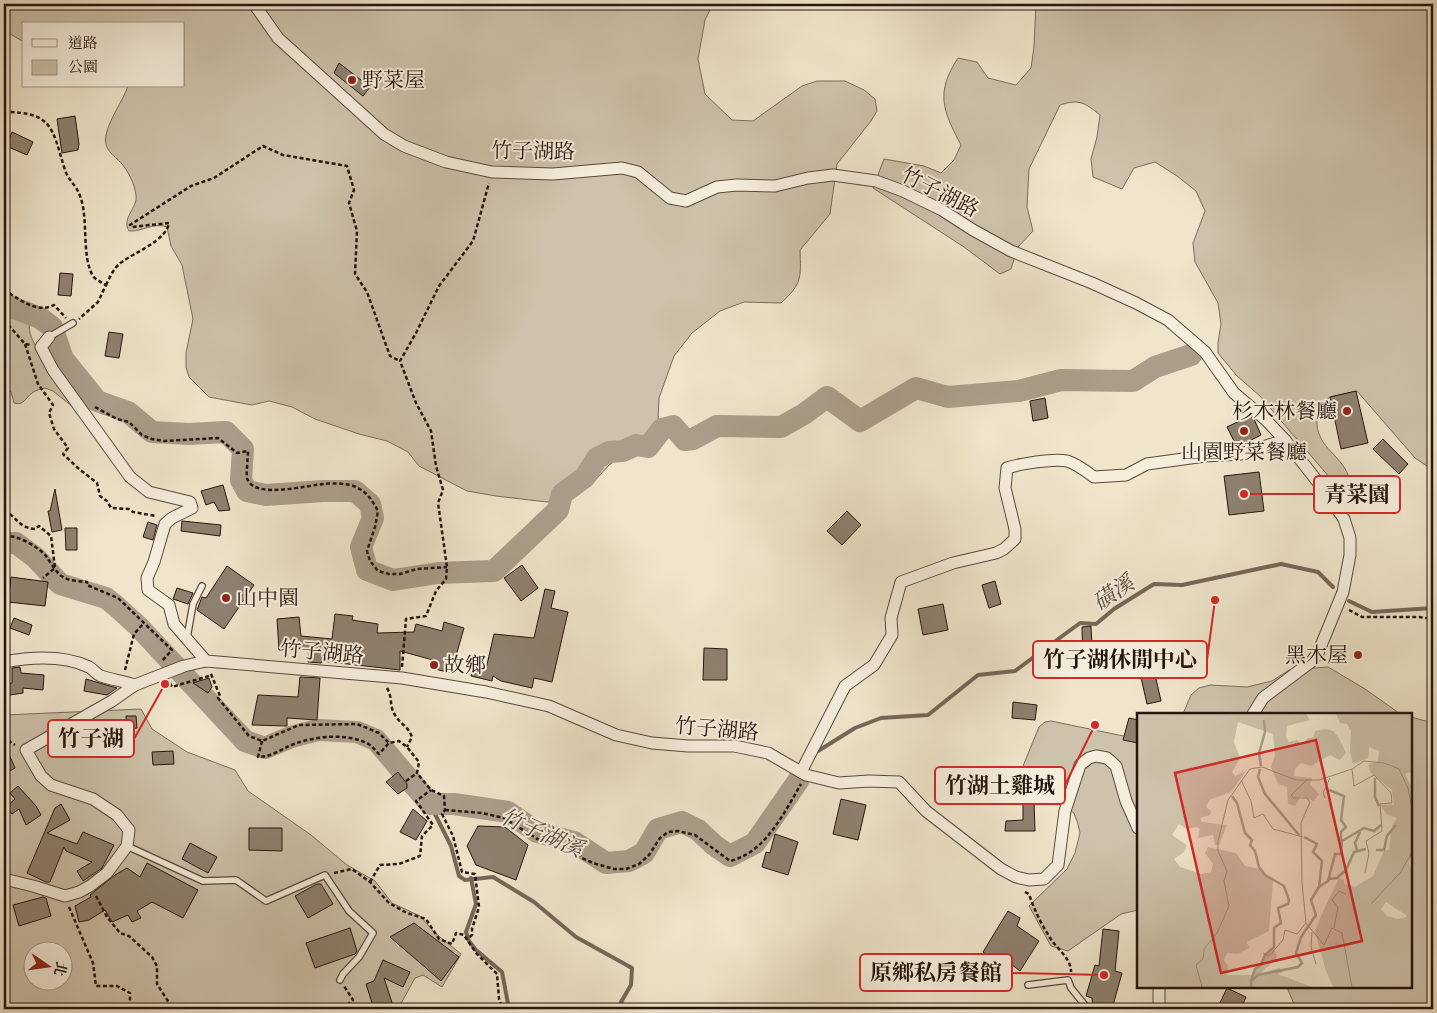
<svg xmlns="http://www.w3.org/2000/svg" width="1437" height="1013" font-family="Cardo,'Noto Serif TC',serif">
<rect width="100%" height="100%" fill="#efe5cb"/>
<filter id="stains"><feTurbulence type="fractalNoise" baseFrequency=".004" numOctaves="4"/><feColorMatrix values="0 0 0 0 .2 0 0 0 0 .09 0 0 0 0 .02 0 0 0 .5 -.17"/></filter>
<radialGradient id="worn" r=".72"><stop offset=".6" stop-color="#630" stop-opacity="0"/><stop offset="1" stop-color="#630" stop-opacity=".3"/></radialGradient>
<g fill="#cdc2ab" stroke="#796c5c" fill-rule="evenodd">
<path d="M4,4h709l-8,16 -7,39 7,35 27,26 21,1 49,-35 15,-5h28l19,9 11,9 2,12 -6,10 -34,43 -7,50 -30,36c1,28 2,34 -19,53l-37,-1 -24,9 -28,22 -18,23 -15,42 -1,23 -8,16 -41,28 -18,20 -16,11 -6,3 -22,3 -51,-6 -29,-5 -48,-25 -11,-14 -21,-11 -28,-7 -44,-15 -23,-12 -23,-6 -17,4 -43,-8 -20,-20 -3,-10v-14l7,-34 -11,-54 -11,-19 -4,-19c-14,-5 -25,5 -38,4 -8,-13 9,-23 7,-36 -1,-10 -8,-24 -14,-31 -9,-10 -19,-14 -16,-29 4,-18 16,-32 22,-49h56v-62h-160v18l-12,-7 -8,-3z"/>
<path d="M1036,4h397v466l-18,-12 -58,-67 -27,6 -11,8c-2,11 -4,21 1,31 6,17 38,33 26,53h-4l-5,-3 -55,-64 -22,-26 -23,-20 -19,-23v-10l3,-19 -3,-21 -23,-41 -2,-19 12,-32 -9,-20 -19,-15 -22,-14 -21,6 -12,21 -29,-12 -2,-18 6,-22 3,-22c-16,-13 -21,-16 -40,-10l-31,64 -2,38 6,24 -15,16 -7,22 -11,5 -36,-27 -91,-59 11,-29 40,7 17,7 13,-13 7,-15c-18,-34 -26,-52 -3,-87l19,4 11,16 28,7 15,-17 3,-21z"/>
<path d="M4,293l25,17c0,10 -1,22 4,31 9,22 46,35 57,60l-1,9 -16,-3 -20,-16 -8,-3c-4,1 -9,2 -13,5 -7,5 -8,13 -18,10l-3,-11 -7,-8z"/>
<polygon points="1328,667 1365,689 1399,713 1403,714 1183,714 1191,695 1199,688 1210,685 1247,687 1272,681 1289,670"/>
<path d="M141,709l11,20 35,23 48,18 13,21 63,44 36,30 28,16 17,22 28,13 15,17 26,21 -19,33 -19,-12 -8,3 -17,31h-394v-294zM32,950h30v30h-30z"/>
<polygon points="1411,717 1433,723 1433,909 1428,913 1433,941 1433,1009 1296,1009 1287,987 1411,987"/>
<polygon points="1051,721 1138,739 1138,910 1121,914 1068,951 1051,946 1029,906 1067,869 1075,853 1080,833 1078,824 1074,813 1035,788 1024,777 1023,766 1039,727 1045,722"/>
</g>
<g fill="none" stroke-linecap="round" stroke-linejoin="round">
<g stroke="#756759" stroke-width="4">
<polyline points="1349,601 1372,612 1433,608"/>
<polyline points="818,751 855,728 881,718 928,715 978,675 1015,671 1080,623 1096,624 1114,609 1154,584 1182,585 1281,564 1318,572 1333,587"/>
<polyline points="430,804 451,846 459,876 465,880 493,877 534,902 576,937 632,968 631,985 621,1002 625,1009"/>
<polyline points="471,878 476,904 466,932 469,941 476,950 502,972 509,1009"/>
</g>
<g stroke="#aa9e8b" stroke-width="22">
<polyline points="4,302 9,306 40,318 52,327 63,359 97,401 128,412 152,432 189,434 226,432 243,449 241,480 247,491 266,495 323,491 355,491 370,504 373,518 361,547 367,570 393,580 438,573 494,571 558,510 562,494 585,477 597,458 609,452 623,451 636,445 648,447 662,429 673,426 685,440 693,439 717,426 781,427 804,414 827,397 860,421 916,388 948,397 1019,391 1061,380 1133,381 1155,367 1191,355"/>
<polyline points="4,543 16,543 36,558 60,584 106,598 116,606 139,627 245,741 265,748 291,737 318,730 357,732 376,740 430,804 454,804 508,812 537,832 574,842 606,863 629,861 644,853 658,829 682,822 698,830 714,845 730,856 755,843 798,781"/>
</g>
</g>
<g fill="#8e8170" stroke="#25150e">
<polygon points="339,63 370,87 363,96 334,73"/>
<polygon points="75,116 79,144 78,150 62,153 57,119"/>
<polygon points="12,132 33,142 27,155 6,146"/>
<polygon points="60,273 73,274 71,296 58,295"/>
<polygon points="109,332 123,334 119,358 105,356"/>
<polygon points="1356,391 1368,443 1341,449 1330,397"/>
<polygon points="1045,398 1048,418 1033,421 1030,401"/>
<polygon points="1250,416 1254,419 1261,435 1237,447 1227,427"/>
<polygon points="1383,439 1408,464 1399,474 1373,449"/>
<polygon points="1259,472 1264,511 1229,515 1224,476"/>
<polygon points="223,485 230,510 219,511 214,502 206,505 201,491"/>
<polygon points="55,489 62,530 52,532 48,511 50,511"/>
<polygon points="847,511 861,525 842,545 827,531"/>
<polygon points="182,521 221,525 220,536 181,531"/>
<polygon points="148,522 157,525 153,540 143,537"/>
<polygon points="65,528 77,528 77,550 66,550"/>
<polygon points="522,565 538,588 521,601 504,578"/>
<polygon points="227,566 254,585 224,629 197,610 202,597 206,598"/>
<polygon points="11,577 48,582 45,606 8,602"/>
<polygon points="995,581 1001,604 989,608 982,585"/>
<polygon points="177,588 193,593 188,604 173,599"/>
<polygon points="545,589 555,591 551,608 568,612 552,682 534,678 532,688 501,681 493,676 492,681 471,676 474,666 486,669 494,634 534,638"/>
<polygon points="943,604 948,630 923,635 918,609"/>
<polygon points="335,614 353,616 352,620 378,624 377,633 414,632 416,624 442,631 444,622 464,628 451,673 431,668 433,660 400,651 400,670 322,661 321,663 308,662 310,648 279,650 277,619 299,617 301,636 332,639"/>
<polygon points="14,618 32,625 29,635 10,628"/>
<polygon points="1091,626 1093,668 1083,668 1082,627"/>
<polygon points="704,648 727,649 727,680 703,680"/>
<polygon points="20,667 21,673 44,675 43,690 23,688 23,693 4,696 4,684 12,683 12,668"/>
<polygon points="1154,670 1161,701 1147,704 1140,673"/>
<polygon points="300,677 320,678 317,720 287,718 287,726 252,725 258,695 298,697"/>
<polygon points="209,678 212,687 208,693 193,683"/>
<polygon points="86,679 103,684 117,688 107,695 84,691"/>
<polygon points="1013,702 1037,705 1035,720 1012,718"/>
<polygon points="126,716 136,716 137,728 127,729"/>
<polygon points="1129,718 1138,720 1138,743 1123,740"/>
<polygon points="4,743 15,768 4,774"/>
<polygon points="173,751 174,764 153,765 152,752"/>
<polygon points="398,772 407,784 407,788 398,794 386,782"/>
<polygon points="18,786 36,806 41,815 26,825 19,809 12,814 6,807 15,799 10,793"/>
<polygon points="841,799 866,805 858,840 833,834"/>
<polygon points="1034,801 1035,831 1005,831 1006,821 1023,820 1023,802"/>
<polygon points="61,804 70,820 47,833 77,844 83,832 114,845 102,868 83,881 77,871 92,862 66,851 64,847 50,882 46,882 27,873 55,808"/>
<polygon points="413,809 427,821 416,840 400,832"/>
<polygon points="478,826 505,827 528,845 516,880 476,865 467,846"/>
<polygon points="249,828 282,828 282,851 249,850"/>
<polygon points="775,834 798,842 788,875 762,867 766,852 770,853"/>
<polygon points="190,843 217,857 208,873 182,859"/>
<polygon points="147,863 198,890 183,918 152,902 137,911 141,918 132,922 128,915 112,922 105,910 89,920 79,922 75,906 91,897 90,895 115,875 127,868 140,877"/>
<polygon points="317,884 321,884 333,904 308,918 295,896"/>
<polygon points="43,897 46,898 51,916 19,926 13,905"/>
<polygon points="1008,911 1020,918 1017,926 1039,941 1020,971 998,954 994,961 983,952"/>
<polygon points="414,923 459,957 441,981 390,937"/>
<polygon points="350,928 357,951 355,954 315,968 306,943"/>
<polygon points="1103,929 1119,931 1115,971 1122,973 1112,1009 1093,1009 1092,998 1086,996 1095,965 1099,966"/>
<polygon points="383,960 410,972 403,987 384,978 394,1009 374,1009 366,984 374,981"/>
<polygon points="1227,988 1246,997 1241,1009 1217,1009"/>
</g>
<g fill="none" stroke-linecap="round" stroke-linejoin="round">
<g stroke="#58493d" stroke-width="8">
<g id="lane">
<polyline points="49,337 73,323"/>
<polyline points="187,638 193,604 202,586"/>
<polyline points="127,846 203,881 236,880 266,901 325,875 349,911 373,933 359,957 343,974 340,980"/>
<polyline points="1028,985 1068,980 1071,988 1088,1009"/>
</g>
</g>
<g stroke="#58493d" stroke-width="13">
<g id="street">
<polyline points="254,4 278,38 384,134 404,146 446,162 492,172 553,174 622,168 638,172 670,198 686,201 717,187 737,185 775,186 808,178 833,175 876,181 903,191 942,210 973,230 1011,251 1092,283 1136,303 1168,320 1205,352 1234,393 1266,420 1285,440 1324,490 1344,519 1350,538 1350,555 1343,592 1318,653 1312,661 1263,698 1253,714"/>
<polyline points="49,337 41,347 53,370 130,477 149,492 190,502 192,508 172,518 165,524 154,562 147,578 148,590 169,605 174,624 206,661"/>
<path d="M4,662c27,-5 59,-7 85,5 4,2 7,7 12,9 11,4 23,5 34,9"/>
<path d="M801,772l44,-86 29,-21 18,-30 -1,-17 10,-36 52,-19 43,-10 8,-4 11,-10v-10l-10,-41 2,-20c12,-4 47,-10 60,-7 10,3 19,10 27,16l32,-2 21,-11 58,-8 36,-2 44,-14"/>
<polyline points="4,879 33,886 65,896 79,892 90,886 107,873 127,846 129,830 117,815 93,799 51,785 41,776 26,750 112,701 135,685 184,666 206,661 402,678 486,692 549,706 616,735 652,743 688,746 734,746 768,753 806,775 839,783 869,781 899,782 926,811 1001,869 1016,877 1029,880 1044,879 1058,865 1065,811 1080,765 1089,758 1096,756 1107,758 1116,766 1126,801 1138,828"/>
<polyline points="1159,1009 1159,987"/>
</g>
</g>
<g stroke="#25150e" stroke-width="2.5" stroke-dasharray="4 2.5" stroke-linecap="butt">
<path d="M4,112c50,0 48,17 61,58 3,10 12,16 15,26 9,23 1,60 13,80 3,4 8,6 13,9l-8,17 -19,17"/>
<path d="M106,285c4,-8 8,-18 16,-23 13,-10 44,-21 47,-39l-37,4 -2,-2 61,-39 23,-8 49,-32 20,9 64,11 7,24 -5,13 8,28 -2,43 12,18 23,64 10,5"/>
<path d="M4,290c15,9 33,24 50,15l12,13"/>
<polyline points="4,320 25,344 31,345"/>
<polyline points="25,344 38,384 53,405 49,413 54,429 68,448 63,454 79,469 97,483 100,496 107,501 111,508 129,509 133,512 156,516"/>
<path d="M95,407l22,12 12,3 13,13 10,4 12,2 54,-3 19,15 11,-2c0,7 -2,22 -1,27 6,22 61,7 77,6 10,-1 26,-1 34,4 10,5 15,14 20,23l-3,16 -8,24 3,10 8,10 11,3h11l17,-5 30,-2"/>
<path d="M4,511c13,5 14,17 31,18l4,-3 12,10 4,32 -12,10"/>
<path d="M4,536c14,-1 33,10 42,20 4,6 9,14 14,19 7,6 18,6 27,7v3l31,13 54,52 -10,11"/>
<polyline points="1349,610 1362,617 1419,617 1433,619"/>
<polyline points="402,667 406,619 426,616 436,591 446,579 447,567 438,503 443,490 436,466 431,431 416,403 400,361 416,333 439,286 473,241 489,183"/>
<polyline points="125,670 134,634 143,624"/>
<polyline points="211,674 220,696 218,698 249,736 262,741 299,725 357,724 379,733 389,743 399,741 407,747 419,762 417,773 431,790 444,796 445,810 442,814 453,836 462,872 475,874 479,907 472,929 472,935 467,939"/>
<polyline points="170,683 172,687 212,675"/>
<path d="M387,688c6,10 2,18 8,27 5,9 13,11 17,22l-5,10"/>
<polyline points="4,728 10,742 15,745"/>
<path d="M262,741l-4,16c14,0 23,-8 36,-13 22,-8 51,-11 73,-1 5,3 8,7 12,11l10,-11"/>
<polyline points="406,781 417,773"/>
<path d="M445,810l37,3 22,5 35,22 33,9 8,5 2,4 11,5 21,6h12l13,-5 10,-9 11,-17 8,-6 10,-1 17,4 35,26c35,-8 54,-48 71,-77"/>
<polyline points="334,873 352,869 370,882 389,903 407,913 426,919 439,939 452,944 456,933 464,935 476,953 497,974 499,999 503,1009"/>
<polyline points="370,882 380,865 399,864 420,856 422,836 433,825 416,801 431,790"/>
<path d="M1025,892l4,2c5,15 11,28 20,42 7,13 22,21 22,36"/>
<polyline points="96,896 107,917 120,933 129,936 152,957 157,966 157,984 173,1009"/>
<polyline points="69,907 93,963 96,986 117,986 130,993 130,1004"/>
<polyline points="342,1009 353,1000 344,986"/>
</g>
<use href="#lane" stroke="#f5eedd" stroke-width="5.5"/>
<use href="#street" stroke="#f5eedd" stroke-width="11"/>
</g>
<g fill="#8f2418" stroke="#f5eedd" stroke-width="2">
<circle cx="352" cy="80" r="5"/>
<circle cx="1347" cy="411" r="5"/>
<circle cx="1244" cy="431" r="5"/>
<circle cx="226" cy="598" r="5"/>
<circle cx="1358" cy="655" r="5"/>
<circle cx="434" cy="665" r="5"/>
</g>
<g text-anchor="middle" stroke-width="4" stroke-linejoin="round" paint-order="stroke">
<g font-size="21" fill="#25150e" stroke="#f5eedd" text-anchor="start">
<text x="362" y="87">野菜屋</text>
<text x="1337" y="418" text-anchor="end">杉木林餐廳</text>
<text x="1244" y="459" text-anchor="middle">山園野菜餐廳</text>
<text x="236" y="605">山中園</text>
<text x="1348" y="662" text-anchor="end">黑木屋</text>
<text x="444" y="672">故鄉</text>
</g>
<g font-size="21" fill="#25150e" stroke="#f5eedd">
<text transform="translate(533 151) rotate(1)" y="7">竹子湖路</text>
<text transform="translate(940 192) rotate(27)" y="7">竹子湖路</text>
<text transform="translate(322 652) rotate(5)" y="7">竹子湖路</text>
<text transform="translate(717 729) rotate(5)" y="7">竹子湖路</text>
</g>
<g font-size="22" font-style="italic" fill="#5a4c40" stroke="#f5eedd">
<text transform="translate(1113 592) rotate(-34)" y="8">磺溪</text>
<text transform="translate(542 832) rotate(24)" y="8">竹子湖溪</text>
</g>
</g>
<g transform="translate(1137 713)">
<rect width="275" height="275" fill="#efe5cb"/>
<path d="M0,1h169l4,6 -23,6 -1,11 3,5 8,-2 5,5 6,-7h5l2,-7 10,-2 8,2 6,7 7,15 -6,7 -10,-5 -19,11 -10,-3 -6,6 -1,7 18,2 -2,6 9,10 -5,7 -13,-5 -6,10 -7,-2 -1,-17 -9,-3 -7,-17 4,-12 -2,-21 -35,-12 -4,20 6,16 -8,14 3,4 11,-5 -15,21 -22,8 -3,7 5,4 -1,4 -10,3 2,4 25,3 -8,20h-4l-2,-10 -15,3 2,-9 -3,-2 -10,2 -8,-5 -7,11 15,10 -3,7 -10,7 6,8 21,7 10,-2 2,-8 -8,-11 3,-6 28,6 9,13 16,3 12,12 -4,50 -22,11 2,6 -11,6 -11,-1 -3,7 4,6 -1,9h26l1,-6 20,-22 3,11 -16,15 18,-5 5,4 -7,2 35,13h-175zM199,1h76v61l-2,-3 -5,2 7,14v67l-3,8 3,11v113h-79l-7,-16 -11,-40 6,-15 18,-38 5,2v4l11,3 18,-11 11,-25 5,-1 3,-24 5,-8 -11,-4 -5,-9h13l-2,-15 -21,-17 -3,-8 10,-4 1,-10 -10,-4 -1,11 -15,6 -3,-12 1,-21 -4,-7 -7,-1zM249,189l20,13v2l-8,2 -11,-3 -6,-7z" fill="#cdc2ab" fill-rule="evenodd"/>
<path fill="none" stroke="#aa9e8b" stroke-width="2.5" d="M124,53l-2,-13 6,-21 -1,-12M123,56l-2,8 7,17 34,41M238,65v19l4,9M192,77l15,6 -3,24 5,7 -5,5v9M95,83l5,7 8,30 7,7 -2,5 5,6 4,16 6,8 19,11 5,14 -1,4 -10,4 3,15 -7,5v19l-9,8 -4,10 -6,4 -4,12M220,137l-2,-7 5,-11M239,137h8l3,-14 9,-11M192,166l8,-1 9,-8 8,-18 12,-3M182,174l9,-6 7,-27h6l1,-13 22,-13 10,3 7,-6M114,274v-6l7,-6 40,-8 4,-4 -6,-10 5,-16 15,-22 -5,-15 8,-13 3,-26 -9,-9 4,-8 -13,-7"/>
<path fill="none" stroke="#9e927f" stroke-width="1" d="M215,56l2,17 20,-11 17,18 1,10 -12,1 2,27 -16,10 3,12 -4,20M171,66l-17,16 2,3h14l3,4 -9,21 1,60 4,40 18,22 8,-17 10,5 10,54M104,67l10,21 3,17 9,-4 10,15 30,8M188,85l-2,-5 7,-15M234,191l29,-31 12,-21M197,215l4,-21 -6,-7 7,-9 7,3M175,219l-1,15 5,17M126,240l5,3 3,-2 12,-14 2,-10 12,4 9,-11M65,274l-6,-22 7,-6 1,-10 13,-16 12,-27 -5,-25 3,-10 -9,-20v-10l10,-41 22,-31 12,-2 34,13h23l33,-11 12,-8 20,2 15,6 9,19 4,21"/>
<path fill="#d62828" fill-opacity="0.15" stroke="#d62828" stroke-width="2.5" d="M179,27l46,201 -141,32 -46,-200z"/>
<rect width="275" height="275" fill="none" stroke="#25150e" stroke-width="2.5"/>
</g>
<path fill="none" stroke="#d62828" stroke-width="2" d="M1244 494L1314 494M1215 600L1207 660M165 684L134 739M1095 725L1065 785M1104 975L1012 973"/>
<g fill="#d62828" stroke="#f5eedd" stroke-width="2">
<circle cx="1244" cy="494" r="5"/>
<circle cx="1215" cy="600" r="5"/>
<circle cx="165" cy="684" r="5"/>
<circle cx="1095" cy="725" r="5"/>
<circle cx="1104" cy="975" r="5"/>
</g>
<g fill="#f5eedd" stroke="#d62828" stroke-width="2">
<rect x="1314" y="476" width="86" height="37" rx="5"/>
<rect x="1033" y="641" width="174" height="37" rx="5"/>
<rect x="48" y="720" width="86" height="37" rx="5"/>
<rect x="935" y="767" width="130" height="37" rx="5"/>
<rect x="860" y="954" width="152" height="37" rx="5"/>
</g>
<g font-size="22" text-anchor="middle" font-weight="bold" fill="#25150e">
<text x="1357" y="502">青菜園</text>
<text x="1120" y="667">竹子湖休閒中心</text>
<text x="91" y="746">竹子湖</text>
<text x="1000" y="793">竹湖土雞城</text>
<text x="936" y="980">原鄉私房餐館</text>
</g>
<rect width="1437" height="1013" fill="none" stroke="#efe5cb" stroke-width="20"/>
<rect x="5" y="5" width="1427" height="1003" fill="none" stroke="#25150e" stroke-width="2.5"/>
<rect x="10" y="10" width="1417" height="993" fill="none" stroke="#25150e"/>
<rect x="22" y="22" width="162" height="65" fill="#f5eedd" stroke="#a2978a"/>
<rect x="32" y="39" width="25" height="8" fill="#f5eedd" stroke="#a2978a"/>
<text x="68" y="48" font-size="15" fill="#25150e">道路</text>
<rect x="32" y="60" width="25" height="15" fill="#cdc2ab" stroke="#a2978a"/>
<text x="68" y="72" font-size="15" fill="#25150e">公園</text>
<g transform="translate(48 966) rotate(103)"><circle r="24" fill="#f5eedd" stroke="#a2978a"/>
<path d="M0-4L9 19L0 12L-9 19Z" fill="#8f2418"/>
<text y="-8" font-size="14" font-weight="bold" text-anchor="middle" fill="#25150e">北</text>
</g>
<rect width="100%" height="100%" filter="url(#stains)"/>
<rect width="100%" height="100%" fill="url(#worn)"/>
</svg>
